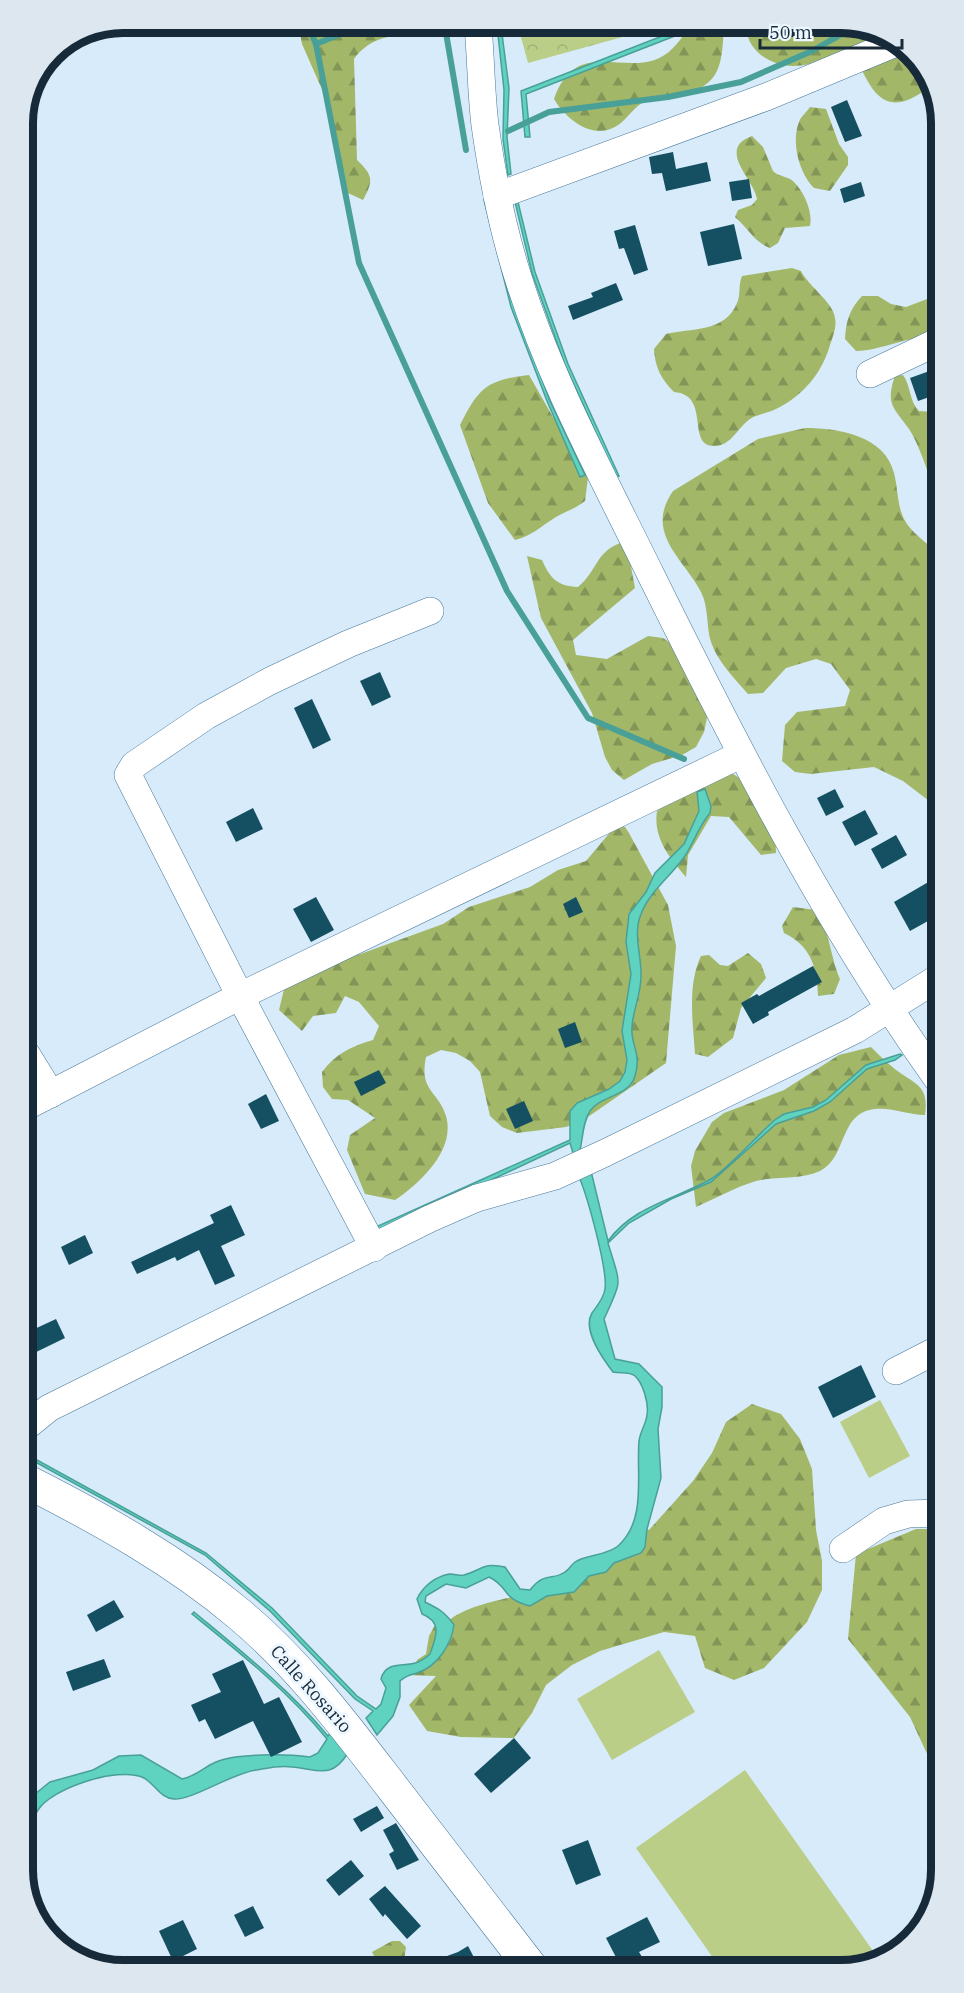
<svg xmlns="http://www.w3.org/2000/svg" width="964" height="1993" font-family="'IBM Plex Serif',serif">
<defs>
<pattern id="forest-firs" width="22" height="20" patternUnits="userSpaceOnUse" patternTransform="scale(1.5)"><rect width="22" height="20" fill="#a2b868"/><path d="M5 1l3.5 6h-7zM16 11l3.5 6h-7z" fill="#839657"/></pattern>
<pattern id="park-crowns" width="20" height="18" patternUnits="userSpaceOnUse" patternTransform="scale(1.5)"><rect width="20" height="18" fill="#bace88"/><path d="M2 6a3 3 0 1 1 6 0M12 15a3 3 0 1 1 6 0" fill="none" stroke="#9fb176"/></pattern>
</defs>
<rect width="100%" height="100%" fill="#d7ebfa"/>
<g fill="url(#forest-firs)">
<path d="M848,23l54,20 31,41c-15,12 -37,28 -55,11 -8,-7 -13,-20 -19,-29 -10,-1 -22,-4 -33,-4 -11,0 -22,4 -33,4 -23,0 -49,-17 -46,-42z"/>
<path d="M688,24h36c-2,40 -2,63 -46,71 -12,2 -22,1 -32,6 -10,4 -16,14 -24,21 -25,22 -55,-1 -68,-23 24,-70 82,-12 119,-51 7,-7 13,-15 15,-24z"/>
<path d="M456,26c-37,19 -73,-5 -102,33l3,101c16,15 17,21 6,40l-15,-7 -20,-90 -26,-59 -3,-16z"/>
<path d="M810,107l16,2 13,35 9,13v8l-18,26 -16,-3c-15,-15 -23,-46 -15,-66 2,-6 8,-10 11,-15z"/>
<path d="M752,136l11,11 10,24c6,6 15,5 21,11 10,10 19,30 16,44l-25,2 -7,15 -8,5c-16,-6 -22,-20 -35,-31l3,-7 14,-5 5,-6c-3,-20 -41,-50 -5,-63z"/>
<path d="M792,268l9,3c9,17 32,31 34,47 2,9 -2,18 -5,27 -8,28 -27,51 -54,64 -8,4 -18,5 -26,10 -13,9 -18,26 -35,27 -30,1 -3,-51 -41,-54 -13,-13 -19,-25 -20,-43l12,-15c24,-6 59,-1 71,-31 4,-8 1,-18 5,-27z"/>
<path d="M862,296h16l13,8 15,3 29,-11v41c-30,-1 -51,13 -79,14l-11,-12c1,-19 5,-30 17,-43z"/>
<path d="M529,375l24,42 13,10 23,43 -4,31c-10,8 -19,10 -29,16 -15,9 -24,19 -41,23l-27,-37 -28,-78c19,-38 27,-45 69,-50z"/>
<path d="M903,375c8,11 6,26 16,36l16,1 1,68 -5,-1 -3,-7c-5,-13 -11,-31 -19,-43 -15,-21 -24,-25 -14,-53z"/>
<path d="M805,428c34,0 80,8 89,45 4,15 3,32 10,46 7,14 22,22 32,34l1,254 -34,-26 -29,-14 -63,7 -16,-2 -13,-11 3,-36 12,-13 48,-6 5,-16 -19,-26 -15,-5 -30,9 -23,25 -15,1c-13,-15 -31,-33 -37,-52 -5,-16 -2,-34 -10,-50 -18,-34 -57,-59 -28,-101l85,-52z"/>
<path d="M620,543l9,13 6,32 -62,52 3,15 31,4 41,-23 15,2 12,8 36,53 -7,33 -8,15 -14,8 -30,9 -28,16 -12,-10 -7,-13 -13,-44 -51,-95 -14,-62 15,4c8,18 15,26 36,27 20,-17 17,-34 42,-44z"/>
<path d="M721,766l26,17 28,38 1,32 -15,2 -32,-38 -18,-1 -23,39 -2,22c-17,-20 -33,-39 -29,-66z"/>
<path d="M617,824l8,3 4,6 39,72 8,41 -10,117 -84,58 -16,6 -49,6 -15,-6 -12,-11 -10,-44 -10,-11 -14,-8 -15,-3 -15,7c-7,35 12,33 20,59 10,34 -26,67 -51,84l-30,-6 -18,-44 3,-15 25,-17 -27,-18 -16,-1 -9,-12 -1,-15c13,-18 30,-26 51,-32l6,-14 -20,-24 -14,-6 -9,17 -23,3 -11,15 -23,-21 7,-29 157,-57 26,-17 61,-20 28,-17 28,-9z"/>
<path d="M793,907l23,3c14,21 14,46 24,69l-6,15 -16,2c-1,-29 -7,-50 -34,-63l-2,-7z"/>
<path d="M748,953l13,11 5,14 -25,30 -8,30 -25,19 -13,-3c-2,-31 -8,-69 6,-98l8,-1 11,10 8,1z"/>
<path d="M871,1047c8,8 16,16 25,23 21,15 33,16 29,45 -16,0 -34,-8 -50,-6 -37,4 -27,48 -55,62 -18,9 -44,5 -64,10 -20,6 -40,17 -60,26l-5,-41 4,-15 17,-29 12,-9 60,-23 55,-35z"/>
<path d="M752,1404l29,10 19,25 12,30 4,61 6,31v29l-15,32 -43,46 -30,12 -29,-12 -10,-32 -31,-4 -64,19 -28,14 -26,20 -14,28 -18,25 -53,-1 -34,-6 -18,-26 27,-29 -29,-1 5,-1 5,-14 9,-6 3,-18 6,-11h8c29,-27 86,-27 122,-42 25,-11 58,-38 82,-54l2,1 44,-49 19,-28 14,-31z"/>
<polygon points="916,1529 940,1529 941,1784 910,1717 848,1639 856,1554"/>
<polygon points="392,1941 400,1941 406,1947 403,1968 375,1968 376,1960 372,1952"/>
</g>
<polygon fill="url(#park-crowns)" points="670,24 528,63 518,26"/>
<g fill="#bace88">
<polygon points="880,1400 910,1456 869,1478 840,1422"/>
<polygon points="659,1650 695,1712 612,1760 577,1699"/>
<polygon points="745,1770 878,1958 871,1963 718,1965 636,1848"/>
</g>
<g fill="#5fd2c0" stroke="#49a098" stroke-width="1.5">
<polygon points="497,26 501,26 509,88 507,137 511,174 508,175 503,139 504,90"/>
<polygon points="688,26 690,30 526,94 530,137 525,137 521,91"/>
<polygon points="484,200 515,306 550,401 585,475 580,477 547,401 511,307"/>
<polygon points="515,202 518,202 535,272 568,364 619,476 616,477 565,365 532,273"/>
<path d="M705,789l6,17 -1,7c-11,13 -16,29 -25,43 -13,19 -36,36 -44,58 -8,19 0,40 0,59 1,19 -8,36 -9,54 -2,17 10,26 3,49 -6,21 -34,19 -45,35 -10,16 -6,36 -14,52l-6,-20 -198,93 -3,-6 201,-90v-29l7,-8 32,-14 11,-8 5,-9 2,-12 -5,-29 9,-57 -5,-32 3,-28 17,-22 9,-19 29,-29 15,-33 -2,-19z"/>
<path d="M900,1054l2,1 -7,5 -28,9 -37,33 -16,9 -38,13 -65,58 -40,17 -42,24 -21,20c13,44 15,35 -4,76l11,40 24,5 23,23v20l-4,22 3,49 -14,51 -2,18 -4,6 -27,10 -8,9 -17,4 -15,16 -27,4 -17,10c-29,-7 -20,-19 -41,-29l-23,11 -20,-4 -20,12 -1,6c14,7 20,10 29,23 -3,20 -17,42 -37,48 -7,2 -11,2 -17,8v16l-7,19 -16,19 -11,-17 7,-7 -18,-12 -85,-88 -65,-56 -177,-97v-3l178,98 66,55 85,88 19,13 5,-5 5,-16 -5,-9c5,-19 23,-11 37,-17 4,-2 9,-5 12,-8 6,-17 13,-32 -8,-40l-5,-15c6,-13 19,-23 33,-25 5,0 10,2 14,1 18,-5 19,-13 41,-8l15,22 10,1c15,-19 22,-9 35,-18 4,-2 6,-7 10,-10 12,-8 31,-6 43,-16 29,-26 18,-71 21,-105 1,-9 7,-17 8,-26 2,-11 -4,-32 -12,-39 -6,-5 -15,-2 -22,-4 -10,-13 -31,-43 -21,-59 5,-7 12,-15 13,-24 3,-19 -18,-94 -26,-112l12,-6 17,70c25,-35 68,-42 103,-62 20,-13 45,-43 65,-60l8,-5 29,-7 13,-7 40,-35z"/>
<path d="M194,1612c47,39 95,77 134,124l4,-5 16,22c-17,27 -30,16 -56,14 -12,-2 -24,1 -36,3 -26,4 -63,30 -82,29 -15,-1 -19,-16 -32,-22 -25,-10 -90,11 -104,33 -4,6 -5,15 -8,21v-33l20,-16 43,-12 26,-14 22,-1 41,24c14,-3 22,-12 34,-17 21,-9 71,-8 94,-5l8,-4 9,-14c-39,-48 -87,-86 -135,-125z"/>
</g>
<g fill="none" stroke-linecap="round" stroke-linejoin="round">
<g stroke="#49a098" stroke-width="6">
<polyline points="445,27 466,150"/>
<polyline points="309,28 316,44 359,263 507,591 588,718 684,759"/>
<polyline points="316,44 350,30 369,27"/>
<polyline points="508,131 549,112 668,97 741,82 812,51 856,26"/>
</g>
</g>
<g fill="#145061">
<polygon points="847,100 862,136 845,142 831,107"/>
<polygon points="673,152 676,169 707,162 711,181 666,191 662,173 652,174 649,157"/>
<polygon points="749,179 752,198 732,201 729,182"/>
<polygon points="861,182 865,196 844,203 840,189"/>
<polygon points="734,224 742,259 708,266 700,232"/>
<polygon points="635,225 648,270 634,275 624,248 619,249 614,231"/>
<polygon points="616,283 623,300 573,320 568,306 593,297 591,293"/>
<polygon points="935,369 935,395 918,401 910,378"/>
<polygon points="380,672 391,697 372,706 360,681"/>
<polygon points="312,699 331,740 313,749 294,708"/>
<polygon points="835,789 844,807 826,816 817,798"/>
<polygon points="253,808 263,829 236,842 226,822"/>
<polygon points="865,810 878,834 855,846 842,822"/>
<polygon points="896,835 907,855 882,869 871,849"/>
<polygon points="937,877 937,916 910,931 894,902"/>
<polygon points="316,897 334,930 311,942 293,909"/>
<polygon points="576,897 583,912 569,918 563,904"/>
<polygon points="813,966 822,982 768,1012 769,1015 753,1024 741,1003 757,994 759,996"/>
<polygon points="575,1022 582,1042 565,1048 558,1029"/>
<polygon points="379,1070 386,1083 361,1096 354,1082"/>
<polygon points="266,1094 279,1121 261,1129 248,1104"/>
<polygon points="524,1101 533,1121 515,1129 506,1109"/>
<polygon points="231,1205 245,1235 221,1246 235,1276 215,1285 199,1250 177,1261 175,1257 137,1274 131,1262 214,1223 210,1215"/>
<polygon points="85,1235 93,1253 69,1265 61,1247"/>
<polygon points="56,1319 65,1338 28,1356 28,1332"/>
<polygon points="861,1365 876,1397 833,1418 818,1387"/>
<polygon points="114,1600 124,1617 96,1632 87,1615"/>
<polygon points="104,1659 111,1677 73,1691 66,1672"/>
<polygon points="243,1660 264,1704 279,1697 302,1742 271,1757 253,1721 215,1739 205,1719 199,1722 191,1705 221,1692 212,1674"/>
<polygon points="514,1738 531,1758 491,1793 474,1774"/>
<polygon points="377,1806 384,1818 361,1832 353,1819"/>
<polygon points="396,1823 419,1860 397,1870 389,1854 394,1851 383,1830"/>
<polygon points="588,1840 601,1875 576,1885 562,1850"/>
<polygon points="351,1860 364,1876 339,1896 326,1880"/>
<polygon points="385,1886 421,1926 407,1939 385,1914 383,1917 369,1899"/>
<polygon points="253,1906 264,1928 245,1937 234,1915"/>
<polygon points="647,1917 660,1942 639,1952 647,1965 620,1965 606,1938"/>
<polygon points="183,1920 197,1949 173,1961 159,1931"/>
<polygon points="468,1946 479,1967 417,1967 458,1952"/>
</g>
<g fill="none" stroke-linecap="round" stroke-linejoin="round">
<g stroke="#49789a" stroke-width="28">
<g id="minor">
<path d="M478,26c3,33 3,67 7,99 7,50 17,101 32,149 32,104 85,201 133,299 86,174 175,348 288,507"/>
<polyline points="497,196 766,97 898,42"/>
<polyline points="870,374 935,343"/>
<polyline points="27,1055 51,1094"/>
<polyline points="27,1106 240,996 740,755"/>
<polyline points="374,1248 240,996 128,775 134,765 206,716 270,681 348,644 430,611"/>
<polyline points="896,1371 939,1349"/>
<polyline points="28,1425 49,1408 429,1219 477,1198 555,1176 605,1153 855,1030 938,978"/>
<polyline points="843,1549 884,1521 908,1514 940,1513"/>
</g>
</g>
<g stroke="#49789a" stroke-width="34">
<path id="major" d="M28,1482c73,37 148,79 211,132 59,49 106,112 153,173 46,60 92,120 138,179"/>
</g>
<use href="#minor" stroke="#fff" stroke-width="27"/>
<use href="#major" stroke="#fff" stroke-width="33"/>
</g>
<g text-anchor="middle" stroke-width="6" stroke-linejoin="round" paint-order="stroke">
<g font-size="18" fill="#172a39" stroke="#edf7ff">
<text transform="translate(311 1689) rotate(48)" y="6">Calle Rosario</text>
</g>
</g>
<path d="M0 0H964V1993H0ZM123 33H841A90 90 0 0 1 931 123V1870A90 90 0 0 1 841 1960H123A90 90 0 0 1 33 1870V123A90 90 0 0 1 123 33Z" fill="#dce7ef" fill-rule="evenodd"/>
<path fill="none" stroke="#172a39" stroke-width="8" d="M123 33H841A90 90 0 0 1 931 123V1870A90 90 0 0 1 841 1960H123A90 90 0 0 1 33 1870V123A90 90 0 0 1 123 33Z"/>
<path d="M760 39v9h142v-9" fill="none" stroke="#172a39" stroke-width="3"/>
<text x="769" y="39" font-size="18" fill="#172a39" stroke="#edf7ff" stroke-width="4.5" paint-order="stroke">50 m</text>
</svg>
